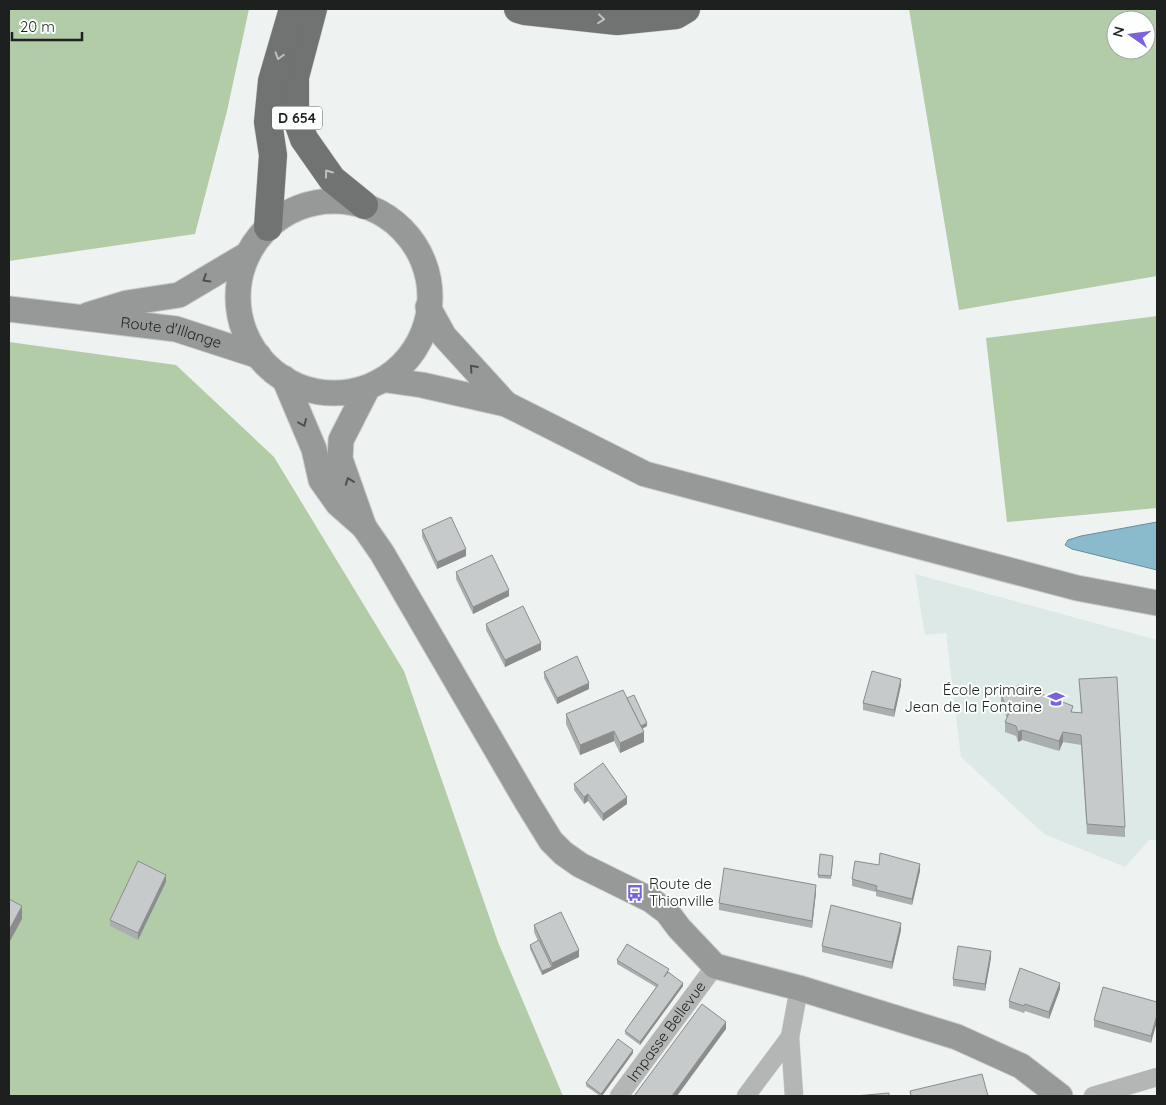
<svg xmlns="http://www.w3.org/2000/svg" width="1166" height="1105" font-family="Quicksand,sans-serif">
<rect width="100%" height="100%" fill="#eef2f1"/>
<polygon fill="#dce9e6" points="915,574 1157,640 1157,840 1149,840 1125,867 1044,834 961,757 946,633 925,635"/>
<g fill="#b3cca8" fill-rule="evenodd">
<polygon points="9,9 249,9 227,111 195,234 9,261"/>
<path d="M909,9h248v267l-198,34zM1116,20h30v30h-30z"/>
<polygon points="1157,316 1157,508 1007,522 986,338"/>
<polygon points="9,342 176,365 274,457 404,671 498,942 563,1096 9,1096"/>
</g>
<polygon fill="#8abbcd" stroke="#6a8c99" points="1157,522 1157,570 1072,549 1065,545 1068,540 1081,536"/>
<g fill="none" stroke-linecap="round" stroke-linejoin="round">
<g stroke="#c9cccb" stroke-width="19">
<g id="street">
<path id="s1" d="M619,1096l96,-130"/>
<polyline points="746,1096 790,1037"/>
<polyline points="794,1096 790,1037 799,988"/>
<polyline points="1093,1096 1157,1077"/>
</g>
</g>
<g stroke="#c9cccb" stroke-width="27">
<g id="secondary">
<circle cx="334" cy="297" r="96"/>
<polyline points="428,307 444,336 506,404"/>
<path id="s2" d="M9,309l167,20 83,27"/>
<polyline points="88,315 127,303 179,295 248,254"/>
<polyline points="284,378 314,449 321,480 338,504 364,527 382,553 527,802 551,841 563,853 580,865 651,900 667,912 679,928 715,966 799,988 957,1037 1021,1066 1060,1096"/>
<polyline points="387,380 422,385 506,404 645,474 1077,588 1157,603"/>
<polyline points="364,527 340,459 341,440 367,389"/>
</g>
</g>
<g stroke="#c9cccb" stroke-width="29">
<g id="highway">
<polyline points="313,9 295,77 295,114 304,139 332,179 364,205"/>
<polyline points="518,9 525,11 617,21 676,15 686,9"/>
<polyline points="268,227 273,155 268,122 272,81 293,9"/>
</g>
</g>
<use href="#street" stroke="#b4b6b5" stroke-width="18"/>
<use href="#secondary" stroke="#979998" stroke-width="25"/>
<use href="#highway" stroke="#707371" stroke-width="28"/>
</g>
<g fill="#aaaeae">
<polygon points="422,530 466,556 437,569 422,537"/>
<polygon points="456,572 509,596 473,614 456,579"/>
<polygon points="486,624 541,650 505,667 486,630"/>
<polygon points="544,672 589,689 557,704 544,678"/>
<polygon points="1079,679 1125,827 1125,837 1087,834 1081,745 1063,742 1059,751 1022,740 1018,742 1016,736 1005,732 1005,722 1007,718 1001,705 1001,695 1012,691 1073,712 1081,713"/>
<polygon points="901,685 894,717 863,710 863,703"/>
<polygon points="627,698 647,726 642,729 644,742 620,753 614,741 580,755 566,724 566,714"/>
<polygon points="574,784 627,804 603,821 588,801 584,804 574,790"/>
<polygon points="833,860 831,879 818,878 818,875"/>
<polygon points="879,865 920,871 912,905 876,896 876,892 852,886 852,879"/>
<polygon points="166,882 138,940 110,926 110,920"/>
<polygon points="816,892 812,928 719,910 719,903"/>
<polygon points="534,925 579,957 542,975 530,949 530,945 538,941 534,932"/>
<polygon points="901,930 892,969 822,952 822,946"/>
<polygon points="991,958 985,991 953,986 953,979"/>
<polygon points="617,960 669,972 683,986 640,1045 625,1034 625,1031 656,987 617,964"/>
<polygon points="1060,989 1049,1019 1025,1011 1024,1013 1009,1008 1009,1001"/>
<polygon points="1157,1002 1151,1043 1094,1027 1094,1020"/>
<polygon points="633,1053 602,1096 600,1096 586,1086 586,1083"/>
</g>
<g fill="#8b8d8d">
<polygon points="466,549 466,556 437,569 437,562"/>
<polygon points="509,590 509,596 473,614 473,607"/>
<polygon points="541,643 541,650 505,667 505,660"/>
<polygon points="901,679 901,685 894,717 894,710"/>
<polygon points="589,683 589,689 557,704 557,698"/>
<polygon points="647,723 647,726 638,731 638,727"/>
<polygon points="1022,730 1022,740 1018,742 1018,732"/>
<polygon points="614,731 614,741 580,755 580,745"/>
<polygon points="644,732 644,742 620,753 620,743"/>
<polygon points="1063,732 1063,742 1059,751 1059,741"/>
<polygon points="588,794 588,801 584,804 584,797"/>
<polygon points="627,797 627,804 603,821 603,814"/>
<polygon points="920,864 920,871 912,905 912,899"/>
<polygon points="166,875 166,882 138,940 138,933"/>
<polygon points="816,885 816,892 812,928 812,921"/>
<polygon points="22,906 22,919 9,943 9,930"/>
<polygon points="901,923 901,930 892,969 892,962"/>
<polygon points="579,950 579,957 542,975 542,971 552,967 552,963"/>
<polygon points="991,951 991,958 985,991 985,984"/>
<polygon points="683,983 683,986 640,1045 640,1042"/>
<polygon points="1060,983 1060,989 1049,1019 1049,1012"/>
<polygon points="1157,1015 1157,1022 1151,1043 1151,1036"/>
<polygon points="726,1022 726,1029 677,1096 672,1096"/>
<polygon points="633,1050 633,1053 602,1096 601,1096 601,1094"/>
</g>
<g fill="#c6caca" stroke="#8b8d8d">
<polygon points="451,517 466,549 437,562 422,530"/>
<polygon points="492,555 509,590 473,607 456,572"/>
<polygon points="523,606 541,643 505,660 486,624"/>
<polygon points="577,656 589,683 557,698 544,672"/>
<polygon points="872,671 901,679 894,710 863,703"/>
<polygon points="1117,677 1125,827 1087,824 1081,735 1063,732 1059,741 1022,730 1018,732 1016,726 1005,722 1009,713 1001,695 1006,686 1012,691 1018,685 1073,706 1071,712 1082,713 1079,679"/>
<polygon points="623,690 644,732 620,743 614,731 580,745 566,714"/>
<polygon points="634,695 647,723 641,726 627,698"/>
<polygon points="603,763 627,797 603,814 588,794 584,797 574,784"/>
<polygon points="880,853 920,864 912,899 876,890 877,886 852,879 855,861 879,865"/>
<polygon points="820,854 833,856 831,876 818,875"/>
<polygon points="138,861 166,875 138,933 110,920"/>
<polygon points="724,868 816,885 812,921 719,903"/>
<polygon points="9,899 22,906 9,930"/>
<polygon points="831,905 901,923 892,962 822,946"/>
<polygon points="561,912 579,950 552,963 534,925"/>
<polygon points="539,940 552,967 542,971 530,945"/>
<polygon points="627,944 669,969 664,977 668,972 683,983 640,1042 625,1031 658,985 617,960"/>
<polygon points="958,946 991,951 985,984 953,979"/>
<polygon points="1020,968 1060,983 1049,1012 1025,1004 1024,1006 1009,1001"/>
<polygon points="1103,987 1157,1002 1157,1015 1151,1036 1094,1020"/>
<polygon points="702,1004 726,1022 672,1096 634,1096"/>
<polygon points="618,1039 633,1050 601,1094 586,1083"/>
<polygon points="982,1074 988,1096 911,1096 910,1091"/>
<polygon points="889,1093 889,1096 855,1096"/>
</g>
<defs><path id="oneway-chevron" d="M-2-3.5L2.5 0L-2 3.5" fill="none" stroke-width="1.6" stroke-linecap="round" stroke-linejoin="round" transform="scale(1.25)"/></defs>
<g stroke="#bdc0bf">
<use href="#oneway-chevron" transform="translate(601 19) rotate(6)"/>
<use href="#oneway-chevron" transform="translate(279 56) rotate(106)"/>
<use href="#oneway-chevron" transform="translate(328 173) rotate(-126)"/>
</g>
<g stroke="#4e504f">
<use href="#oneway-chevron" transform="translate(206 279) rotate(149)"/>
<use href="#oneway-chevron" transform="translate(473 368) rotate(-132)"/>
<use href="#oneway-chevron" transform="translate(303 423) rotate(67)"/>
<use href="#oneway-chevron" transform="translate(349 481) rotate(-110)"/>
</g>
<defs>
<g id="school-bare" transform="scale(1.35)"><path d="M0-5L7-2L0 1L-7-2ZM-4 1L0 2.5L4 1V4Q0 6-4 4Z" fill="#7b61dc" stroke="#fcfffe" stroke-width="2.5" paint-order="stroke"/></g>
<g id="bus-bare" transform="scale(1.35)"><path d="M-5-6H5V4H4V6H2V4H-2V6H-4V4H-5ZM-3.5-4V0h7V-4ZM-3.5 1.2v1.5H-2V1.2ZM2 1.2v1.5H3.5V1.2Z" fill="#7b61dc" stroke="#fcfffe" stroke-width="2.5" paint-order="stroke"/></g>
</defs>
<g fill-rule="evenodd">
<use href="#school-bare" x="1056" y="699"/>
<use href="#bus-bare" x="635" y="893"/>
</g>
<g text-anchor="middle" stroke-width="4" stroke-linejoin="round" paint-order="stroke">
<rect fill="#fcfffe" stroke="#616262" stroke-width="1" x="272" y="106.5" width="50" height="23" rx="4"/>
<g font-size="14" font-weight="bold" fill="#1e1f1f">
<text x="297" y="123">D 654</text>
</g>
<g font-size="15" fill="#1e1f1f" stroke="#fcfffe">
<text dy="5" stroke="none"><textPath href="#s2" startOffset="164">Route d'Illange</textPath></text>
<text dy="5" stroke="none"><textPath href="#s1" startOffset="80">Impasse Bellevue</textPath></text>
</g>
<g font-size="15" fill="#1e1f1f" stroke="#fcfffe" text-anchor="end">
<text x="1042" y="695">École primaire<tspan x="1042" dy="17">Jean de la Fontaine</tspan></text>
<text x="649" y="889" text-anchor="start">Route de<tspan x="649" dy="17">Thionville</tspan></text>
</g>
</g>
<rect width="1166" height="1105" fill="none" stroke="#1e1f1f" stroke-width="20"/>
<g transform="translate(1131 35) rotate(284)"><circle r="24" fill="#fcfffe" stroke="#a3a5a5"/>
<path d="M0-4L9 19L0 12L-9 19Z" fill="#7b61dc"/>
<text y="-8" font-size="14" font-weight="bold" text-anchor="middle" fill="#1e1f1f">N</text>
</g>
<path d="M12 32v8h70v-8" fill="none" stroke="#1e1f1f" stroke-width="2.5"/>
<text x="20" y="32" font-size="15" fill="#1e1f1f" stroke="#fcfffe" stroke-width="4" paint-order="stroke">20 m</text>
</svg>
